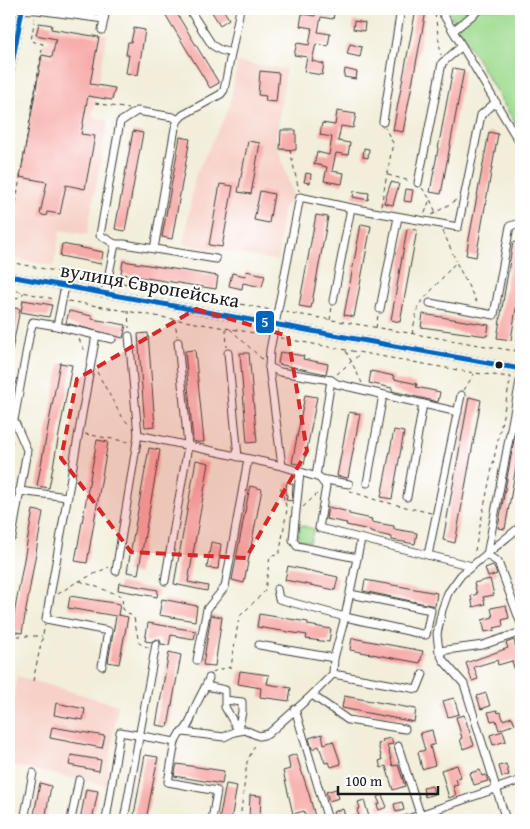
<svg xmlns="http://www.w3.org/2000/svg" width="530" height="829" font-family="'Gentium Book Plus',serif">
<rect width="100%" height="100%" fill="#fff"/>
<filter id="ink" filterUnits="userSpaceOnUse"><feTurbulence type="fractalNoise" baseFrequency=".02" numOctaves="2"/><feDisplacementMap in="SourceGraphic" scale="10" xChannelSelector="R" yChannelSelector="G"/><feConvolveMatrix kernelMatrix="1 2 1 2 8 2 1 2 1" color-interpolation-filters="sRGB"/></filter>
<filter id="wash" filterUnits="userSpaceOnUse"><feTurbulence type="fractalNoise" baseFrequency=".0096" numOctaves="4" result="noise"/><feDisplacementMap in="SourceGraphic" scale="20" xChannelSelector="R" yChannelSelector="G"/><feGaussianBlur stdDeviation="1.12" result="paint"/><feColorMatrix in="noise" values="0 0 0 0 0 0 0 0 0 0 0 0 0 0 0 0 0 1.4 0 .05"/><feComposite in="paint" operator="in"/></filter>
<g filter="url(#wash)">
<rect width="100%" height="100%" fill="#f2eeda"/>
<g fill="#f7d1c8">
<polygon points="52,25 107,35 92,117 108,120 87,235 60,230 54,266 9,258 9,220 12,220 44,43 49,43"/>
<polygon points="237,62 286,69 276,141 294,199 283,208 278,261 184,244 195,176 230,106"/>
<polygon points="17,676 118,705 106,785 9,765 9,726"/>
</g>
<g fill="#9fdc91" stroke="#5e7c56">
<polygon points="447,9 521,9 521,133"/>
<polygon points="300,525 314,529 310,542 297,539"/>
</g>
<g id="blocks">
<g fill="#f7aba9">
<polygon points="162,9 174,9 219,83 210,88"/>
<polygon points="210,9 223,9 229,19 220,25"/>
<polygon points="316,9 335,9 333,19 321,17 318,32 330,34 328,46 316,44 312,61 324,64 322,75 304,72 307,57 294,55 297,43 309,45 312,28 300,26 302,14 315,16"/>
<polygon points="416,9 426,11 403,132 393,130"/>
<polygon points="354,21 365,23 364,31 353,29"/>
<polygon points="39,23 52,25 51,29 99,37 90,84 115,88 112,100 88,96 81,134 95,136 85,189 66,185 60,214 47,212 46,216 40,214 47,182 20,177 42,55 52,57 56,39 36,35"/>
<polygon points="134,28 145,30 138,75 126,73 129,55 126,55 128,42 131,42"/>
<polygon points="350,44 362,47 360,57 347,54"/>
<polygon points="453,68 464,70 441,194 430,192"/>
<polygon points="345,69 357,72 356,79 344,77"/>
<polygon points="260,71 279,73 276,102 265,101 266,96 258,95"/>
<polygon points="337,111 356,114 353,128 341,126 338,141 350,143 348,155 336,153 332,171 344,173 342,184 324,181 327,167 314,164 317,152 329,155 332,137 320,135 322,123 335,125"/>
<polygon points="281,130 296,130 296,150 280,149"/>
<polygon points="133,131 143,133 125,231 115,229"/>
<polygon points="489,132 498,134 476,257 466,255"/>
<polygon points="180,137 190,139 172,239 162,237"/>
<polygon points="248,141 260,143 251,194 238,192"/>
<polygon points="364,148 369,149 368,158 363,157"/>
<polygon points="306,173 311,174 310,183 304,182"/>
<polygon points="391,182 399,184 393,205 384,203"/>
<polygon points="220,184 233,186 222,247 209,245"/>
<polygon points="406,189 413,190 411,202 404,201"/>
<polygon points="260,191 274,194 269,223 254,220"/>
<polygon points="354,191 369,193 368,200 353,197"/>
<polygon points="316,215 328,217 311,308 299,306"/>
<polygon points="361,224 371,226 354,317 344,315"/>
<polygon points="407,229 417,230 400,322 391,320"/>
<polygon points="513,242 521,243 521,277 511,340 497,338"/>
<polygon points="62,244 103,252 101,264 60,256"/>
<polygon points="123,261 218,276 216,289 121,274"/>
<polygon points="246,271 265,275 262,287 243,283 242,289 229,286 232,273 245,276"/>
<polygon points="23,300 52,305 49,317 21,312"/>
<polygon points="9,307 20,309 11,356 9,356"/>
<polygon points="69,311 92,316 92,319 126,325 123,338 66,323"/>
<polygon points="423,314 489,325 487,336 421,327"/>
<polygon points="148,333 155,426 145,427 138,334"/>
<polygon points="195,350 204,442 198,442 193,441 185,351"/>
<polygon points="280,352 304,356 303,359 328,364 326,374 278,364"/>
<polygon points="240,353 249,353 257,442 247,443"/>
<polygon points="60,363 72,365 49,488 37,486"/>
<polygon points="371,371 394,376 394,379 417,384 416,387 440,392 438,402 392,391 392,388 369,383"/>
<polygon points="305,395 317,397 304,465 292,463"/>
<polygon points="469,397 481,400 455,543 443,540"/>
<polygon points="520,407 521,438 505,529 498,528"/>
<polygon points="349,412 360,414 348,478 337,476"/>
<polygon points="394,430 404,432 392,499 381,497"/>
<polygon points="97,440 108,442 87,563 75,561"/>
<polygon points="149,448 160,450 138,574 127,572"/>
<polygon points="196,460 209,463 188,582 208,586 207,591 174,584"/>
<polygon points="287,482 293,484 292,501 286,500 287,495 285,494"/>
<polygon points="250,486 262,489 244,583 232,580"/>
<polygon points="328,507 349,512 349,514 372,519 371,522 394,526 394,529 417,533 415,544 392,540 392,537 370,532 370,530 346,525 347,523 326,519"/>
<polygon points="33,510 43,512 22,633 11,631"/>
<polygon points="211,542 221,544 218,569 207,568"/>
<polygon points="493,565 497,574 488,577 485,568"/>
<polygon points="288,566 338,577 335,590 285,580"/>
<polygon points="490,579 494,595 483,597 485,604 473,607 471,596 477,594 474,583"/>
<polygon points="365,580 437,593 435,606 363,591"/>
<polygon points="119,583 158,590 157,597 118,590"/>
<polygon points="70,596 120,604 118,615 128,617 119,664 108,662 116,616 68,608"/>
<polygon points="162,599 197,606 195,621 159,615"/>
<polygon points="506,605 509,618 502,620 503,626 494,628 495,630 485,632 482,620 493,617 491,608"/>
<polygon points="259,614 308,622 308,625 331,629 329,642 306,639 307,635 257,627"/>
<polygon points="211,615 222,617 215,666 203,665"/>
<polygon points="148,623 196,631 194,639 171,635 169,645 161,644 160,640 156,639 151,642 145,641"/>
<polygon points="352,638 423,651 420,663 350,650"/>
<polygon points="514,640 516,648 521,646 521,660 518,661 521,674 521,687 520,687 512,661 498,665 497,660 474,667 478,679 472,681 466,663 508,648 506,643"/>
<polygon points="169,652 181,655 168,727 156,725"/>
<polygon points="240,671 269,675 267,684 291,688 289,701 260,697 261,688 238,684"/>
<polygon points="486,693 490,706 481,709 477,696"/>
<polygon points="344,696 416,709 414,722 342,708"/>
<polygon points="454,698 459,714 448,717 443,701"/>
<polygon points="56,703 85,709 83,720 54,715"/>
<polygon points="497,710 498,713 501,712 503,720 512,717 515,724 499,730 496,720 491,721 488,712"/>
<polygon points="464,715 474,745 463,749 460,739 462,738 456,717"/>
<polygon points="52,727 105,736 102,748 50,738"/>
<polygon points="432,730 435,744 430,746 435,765 422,769 418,752 425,750 420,733"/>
<polygon points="503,731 506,741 493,745 490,735"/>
<polygon points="322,734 324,744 333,741 341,764 331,767 329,762 325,763 319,746 312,749 309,738"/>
<polygon points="391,738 393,744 387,745 388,748 393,766 398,765 405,786 393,790 386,766 381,768 379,761 382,760 378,744 383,742 382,740"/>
<polygon points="296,754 309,794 316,820 307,820 304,811 293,814 283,771 290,769 288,757"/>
<polygon points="71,755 101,760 99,771 69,765"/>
<polygon points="145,755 158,757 146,820 133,820"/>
<polygon points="177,764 224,771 222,784 174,776"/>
<polygon points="506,764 509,775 502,777 499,766"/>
<polygon points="457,765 461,777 456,779 458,785 453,786 456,795 449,798 441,770"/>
<polygon points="480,770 482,776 486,775 488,781 474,785 470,773"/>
<polygon points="40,783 51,786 45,820 33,820"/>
<polygon points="226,784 237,786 231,820 219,820"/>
<polygon points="432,786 434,794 425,797 423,788"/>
<polygon points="86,789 98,791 92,820 80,820"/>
<polygon points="336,789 339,798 329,801 326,792"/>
<polygon points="250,795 261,796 260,820 249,820"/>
<polygon points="382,795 387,807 379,810 377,805 380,804 377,797"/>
<polygon points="364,800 370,820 365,820 364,818 360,819 357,810 360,808 358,802"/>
<polygon points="402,802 404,810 396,812 394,804"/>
<polygon points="343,809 346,820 336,820 333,812"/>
</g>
</g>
</g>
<g filter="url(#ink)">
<use href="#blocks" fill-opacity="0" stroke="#3c3c38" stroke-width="1"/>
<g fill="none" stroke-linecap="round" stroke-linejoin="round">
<g stroke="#3c3c38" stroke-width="9">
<g id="minor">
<polyline points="11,9 37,10 104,19 106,9"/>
<polyline points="189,9 212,45 220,50 231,53"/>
<polyline points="440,9 521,145"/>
<polyline points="102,30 104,19"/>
<polyline points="453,31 480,9"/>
<polyline points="9,80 22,9"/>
<polyline points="383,122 401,9"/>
<polyline points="418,183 442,63 462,46"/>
<polyline points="115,244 100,235 120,122 137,111 173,117 178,120"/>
<polyline points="154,249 175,128 178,120 183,115 221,94 224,90 240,9"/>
<polyline points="9,276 521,369"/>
<polyline points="105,293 115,244 124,244 216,259"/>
<polyline points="333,301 351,208"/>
<polyline points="430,303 494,315 510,226 521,223"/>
<polyline points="380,309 398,217"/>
<polyline points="57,326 112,339"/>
<polyline points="96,335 46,619 108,631 102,666"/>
<polyline points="228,353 238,457"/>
<polyline points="269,367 280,372 331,380 337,384 458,412"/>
<polyline points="138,435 282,466 326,480 349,484"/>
<polyline points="282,466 269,367 270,350 300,197 351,208 458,227 481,115 496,102"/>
<polyline points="300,472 293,540 297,546 357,558"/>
<polyline points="316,476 331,380"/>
<polyline points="319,477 326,486 319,528 472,566"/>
<polyline points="367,483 383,395"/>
<polyline points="19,491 68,497"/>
<polyline points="407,497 423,404"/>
<polyline points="12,537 27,450 14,420 30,332 33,322 57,326 65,286"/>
<polyline points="428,555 461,395"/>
<polyline points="487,555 521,376"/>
<polyline points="487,555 498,562 521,624"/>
<polyline points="116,571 138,435 129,336"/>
<polyline points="165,581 188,446 178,342"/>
<polyline points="277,589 279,599 345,617 426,635 431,610 350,594"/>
<polyline points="259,645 334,658"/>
<polyline points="439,651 483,645 521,632"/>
<polyline points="197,660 207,609 225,587 248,459"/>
<polyline points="333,674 417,689 423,674"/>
<polyline points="206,686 225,690 225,707 238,730 242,712 242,702 225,700"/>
<polyline points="312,695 348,720 405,729"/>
<polyline points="295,709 328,820"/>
<path d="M183,732c10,-10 8,-18 14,-29 4,-9 9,-16 12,-25"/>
<polyline points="175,742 168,782 217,791 212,820"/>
<polyline points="398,746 422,820"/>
<polyline points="24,820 33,773"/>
<polyline points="71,820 79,780"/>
<polyline points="106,820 120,732 175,742 180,733 183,732 224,737 234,732 245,730 259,736 268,734 312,695 333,674 334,658 345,617 361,539"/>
<polyline points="124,820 156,644"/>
<polyline points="405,820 521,780"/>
<polyline points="506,820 464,684 443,660 439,651 437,634 442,610 448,593 461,575 521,526"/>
</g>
</g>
<g stroke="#3c3c38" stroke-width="1" stroke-dasharray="4 4" stroke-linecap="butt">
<polyline points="435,14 441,55"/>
<polyline points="95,103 129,109"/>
<polyline points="290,150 299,191"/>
<polyline points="517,151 521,159"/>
<polyline points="388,175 410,181"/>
<polyline points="422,188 430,199"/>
<polyline points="381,206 393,143 385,128"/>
<polyline points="425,213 430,199 437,215"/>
<polyline points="432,215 456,200"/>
<polyline points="443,231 456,261"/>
<polyline points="9,242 43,44 31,41 35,17"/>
<polyline points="9,262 101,280"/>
<polyline points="115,282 163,289 271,310"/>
<polyline points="9,289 54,299"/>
<polyline points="68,301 266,335"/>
<polyline points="9,304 24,293"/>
<polyline points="128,310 129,328"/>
<polyline points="285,312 515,351 521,318"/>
<polyline points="175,319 177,336"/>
<polyline points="330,320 332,307"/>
<polyline points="376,328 378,315"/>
<polyline points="226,329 227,347"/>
<polyline points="230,329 262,359"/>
<polyline points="412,334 418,306 456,262 478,305"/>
<polyline points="280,338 474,373 511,377 474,555"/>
<polyline points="79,339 85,351"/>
<polyline points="346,351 362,383"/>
<polyline points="97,372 120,414 130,426"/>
<polyline points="337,374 360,354"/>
<polyline points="464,390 474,374"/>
<polyline points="85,434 129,442"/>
<polyline points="9,441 15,442"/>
<polyline points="350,491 376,500 431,513"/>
<polyline points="303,507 317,494"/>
<polyline points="80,581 122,596 123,609 134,618 139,643 149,648"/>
<polyline points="58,594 75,583 109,567"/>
<polyline points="9,636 42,636"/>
<polyline points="213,673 216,670 231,667 239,617 265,591 270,556 278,555 280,551 287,509 280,485"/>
<polyline points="33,681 45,625"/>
<polyline points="240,820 247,762 256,743"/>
</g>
<use href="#minor" stroke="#fff" stroke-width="7"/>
<g stroke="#fff" stroke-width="9">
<g id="bus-1">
<polyline points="9,80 22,10 11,9"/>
<polyline points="9,276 521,369"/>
</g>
</g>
<use href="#bus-1" stroke="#0065bd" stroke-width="5"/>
</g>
</g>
<path fill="#d62828" fill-opacity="0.2" stroke="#d62828" stroke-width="4" stroke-dasharray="10 6" stroke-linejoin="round" d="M196,309l92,27 19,115 -61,107 -115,-6 -70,-94 16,-79z"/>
<circle fill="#1c1c1c" stroke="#fff" stroke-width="2" cx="499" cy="365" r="4.5"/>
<g text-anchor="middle" stroke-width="4" stroke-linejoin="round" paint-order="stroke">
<g font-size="20" fill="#1c1c1c" stroke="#fff">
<text transform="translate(150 285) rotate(10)" y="7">вулиця Європейська</text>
</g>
</g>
<rect stroke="#fff" stroke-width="2" x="255" y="310" width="20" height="24" rx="5" fill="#0065bd"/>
<g font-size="14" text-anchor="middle" font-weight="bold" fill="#fff">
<text x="265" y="327">5</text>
</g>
<rect width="530" height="829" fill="none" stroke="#fff" stroke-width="30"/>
<path d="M338 786v8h100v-8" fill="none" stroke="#1c1c1c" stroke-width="2.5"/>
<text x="345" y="786" font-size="15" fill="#1c1c1c" stroke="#ffffff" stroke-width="4" paint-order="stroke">100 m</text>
</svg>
